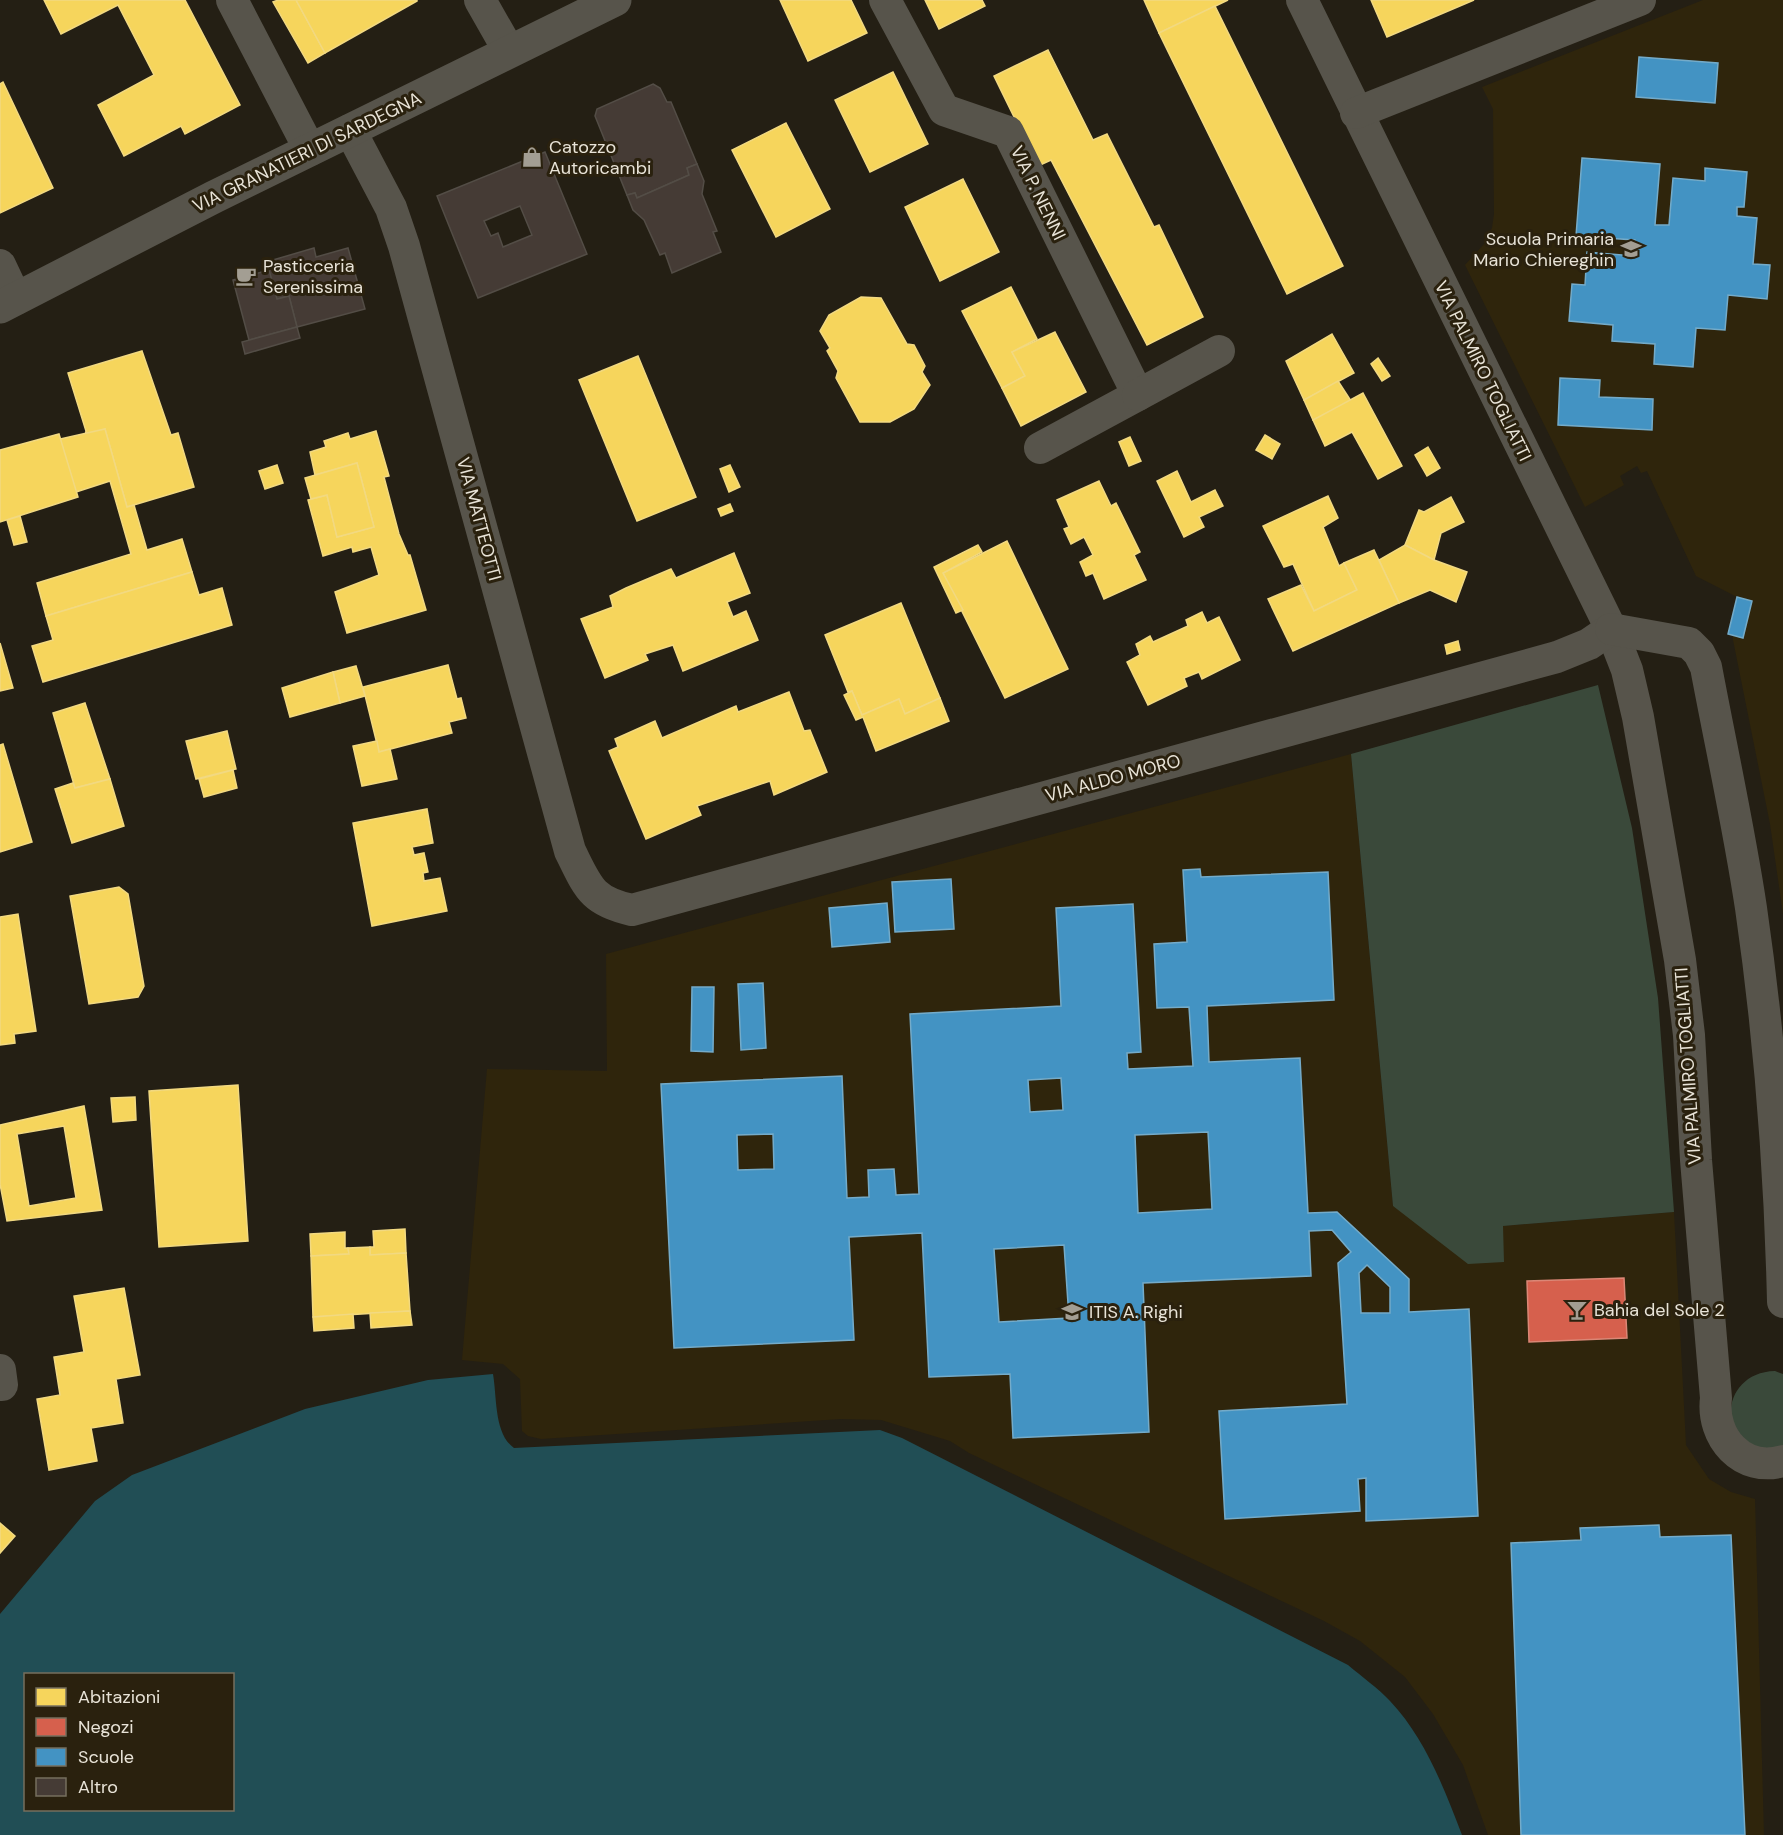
<svg xmlns="http://www.w3.org/2000/svg" width="1783" height="1835" font-family="'DM Sans',sans-serif">
<rect width="100%" height="100%" fill="#241f14"/>
<g fill="#2f250c">
<polygon points="1703,0 1783,0 1783,914 1770,824 1732,635 1728,634 1737,597 1696,576 1647,471 1641,473 1637,466 1620,476 1624,485 1585,507 1465,265 1484,244 1492,228 1494,214 1493,109 1482,87"/>
<polygon points="1351,754 1393,1206 1502,1226 1674,1212 1686,1445 1709,1479 1731,1492 1755,1499 1764,1835 1488,1835 1463,1765 1433,1714 1405,1677 1360,1641 1324,1621 969,1453 950,1441 881,1420 841,1419 541,1439 528,1436 522,1431 520,1379 503,1364 462,1360 487,1069 607,1071 606,954"/>
</g>
<g fill="#3a493a">
<polygon points="1598,685 1632,828 1658,998 1674,1212 1503,1226 1504,1262 1468,1264 1393,1206 1351,754"/>
<path d="M1775,1371l8,3v74c-8,0 -20,1 -28,-1 -39,-14 -30,-75 20,-76z"/>
</g>
<path fill="#214e55" fill-rule="evenodd" d="M493,1374c4,23 1,60 21,74l366,-18 22,8 446,227c14,12 30,23 42,36 35,37 54,87 72,134h-1462v-221l95,-113 37,-26 173,-66 123,-29zM26,1674h206v136h-206z"/>
<g fill="#f6d55c" stroke="#f2d981" stroke-width="1.5" fill-rule="evenodd">
<polygon points="44,0 185,0 240,105 185,134 181,126 124,156 98,105 154,75 118,5 61,34"/>
<polygon points="278,0 296,0 325,53 308,63 273,2"/>
<polygon points="296,0 417,0 417,1 325,53"/>
<polygon points="780,0 851,0 867,33 808,61"/>
<polygon points="925,0 982,0 985,6 939,29"/>
<polygon points="1144,0 1228,0 1159,33"/>
<polygon points="1371,0 1474,0 1387,37"/>
<polygon points="1215,6 1343,266 1287,294 1159,33"/>
<polygon points="1048,50 1093,140 1107,134 1154,227 1159,225 1203,317 1147,345 1051,160 1038,166 994,76"/>
<polygon points="893,72 928,144 870,172 835,100"/>
<polygon points="3,82 53,188 0,213 0,84"/>
<polygon points="786,123 830,209 776,237 732,150"/>
<polygon points="963,179 999,252 940,281 905,207"/>
<polygon points="1011,287 1037,339 1012,352 1025,376 1002,388 962,311"/>
<polygon points="861,297 881,298 907,344 914,345 925,366 922,372 930,385 914,409 890,422 860,422 836,378 838,371 827,351 830,348 820,331 829,315"/>
<polygon points="1055,332 1086,392 1021,426 1002,388 1025,376 1012,352"/>
<polygon points="1332,334 1354,373 1304,400 1286,361"/>
<polygon points="142,351 171,435 178,433 194,487 127,507 105,429 85,436 86,431 68,373"/>
<polygon points="638,356 696,497 637,521 579,380"/>
<polygon points="1378,358 1390,376 1382,381 1371,364"/>
<polygon points="1338,381 1351,401 1313,420 1304,400"/>
<polygon points="1363,393 1402,466 1378,479 1352,432 1325,446 1313,420"/>
<polygon points="105,429 127,507 134,505 147,550 182,539 192,572 46,616 37,583 131,554 110,481 76,492 60,439"/>
<polygon points="376,431 389,476 384,477 399,534 408,555 410,555 426,610 347,633 335,592 379,575 371,547 353,552 352,547 323,556 308,500 327,495 337,537 374,527 357,463 315,475 310,452 326,447 324,441 348,433 350,439"/>
<polygon points="59,434 78,497 0,522 0,450"/>
<polygon points="1265,435 1280,444 1272,459 1256,450"/>
<polygon points="1130,437 1141,461 1129,466 1119,442"/>
<polygon points="1428,447 1440,468 1427,476 1415,455"/>
<polygon points="357,463 374,527 337,537 327,495 311,499 305,478"/>
<polygon points="277,465 283,483 265,489 259,471"/>
<polygon points="730,465 740,487 729,492 720,469"/>
<polygon points="1177,471 1191,502 1215,490 1223,506 1199,517 1204,527 1184,537 1157,481"/>
<polygon points="1099,481 1111,506 1116,503 1140,552 1134,555 1146,580 1104,599 1093,573 1086,576 1080,562 1093,555 1084,537 1071,544 1064,529 1069,527 1057,500"/>
<polygon points="1328,496 1338,518 1323,527 1339,566 1344,563 1357,590 1314,611 1293,564 1284,567 1263,526"/>
<polygon points="1451,497 1464,522 1441,533 1434,560 1405,545 1419,510 1424,512"/>
<polygon points="730,504 733,511 721,516 718,509"/>
<polygon points="20,516 27,542 14,545 7,520"/>
<polygon points="1007,541 1068,669 1005,698 943,573"/>
<polygon points="978,545 982,552 943,573 963,610 956,613 934,567"/>
<polygon points="1405,545 1434,560 1467,572 1456,602 1430,590 1399,603 1379,560"/>
<polygon points="1374,550 1399,603 1293,651 1268,599 1301,585 1314,611 1357,590 1344,563"/>
<polygon points="734,553 750,593 727,602 733,617 746,611 758,640 683,671 673,645 645,654 648,660 605,678 581,619 613,607 610,596 626,588 671,569 676,578"/>
<polygon points="192,572 199,595 222,588 232,625 43,682 32,646 53,640 46,616"/>
<polygon points="901,603 940,698 905,714 899,699 862,715 852,691 848,692 825,635"/>
<polygon points="1202,612 1207,623 1219,617 1240,660 1202,679 1199,672 1184,678 1187,686 1148,705 1127,662 1140,655 1136,644 1150,636 1153,642 1188,626 1186,620"/>
<polygon points="1458,641 1460,650 1447,654 1445,645"/>
<polygon points="0,643 13,688 0,691"/>
<polygon points="448,665 457,699 461,698 466,718 449,722 452,733 379,752 363,687"/>
<polygon points="356,666 365,696 340,703 333,672"/>
<polygon points="333,672 340,703 290,717 282,688"/>
<polygon points="852,691 862,715 899,699 905,714 940,698 949,721 876,751 863,717 856,720 844,695"/>
<polygon points="789,692 804,731 810,730 827,772 774,795 770,781 697,806 701,815 646,839 609,751 618,747 615,739 655,721 662,738 736,706 738,712"/>
<polygon points="85,703 110,779 75,788 53,713"/>
<polygon points="227,731 236,769 196,779 186,741"/>
<polygon points="377,741 379,752 390,749 397,779 362,786 353,746"/>
<polygon points="3,744 32,842 0,852 0,745"/>
<polygon points="233,770 237,788 204,797 199,779"/>
<polygon points="110,779 124,826 72,843 55,789 73,783 75,788"/>
<polygon points="427,809 433,843 412,847 414,855 424,853 428,872 423,873 424,881 440,878 447,911 372,926 353,823"/>
<polygon points="119,887 128,894 144,986 138,997 89,1004 70,896"/>
<polygon points="18,914 36,1031 14,1034 15,1043 0,1045 0,917"/>
<polygon points="238,1085 248,1241 159,1247 149,1091"/>
<polygon points="135,1097 136,1120 113,1122 111,1098"/>
<path d="M84,1106l18,104 -95,11 -7,-37v-59zM64,1126l12,72 -47,8 -12,-72z"/>
<polygon points="405,1229 406,1253 370,1255 370,1247 374,1247 373,1231"/>
<polygon points="345,1232 345,1248 348,1248 349,1254 311,1256 310,1234"/>
<polygon points="370,1247 370,1255 406,1253 410,1311 313,1317 311,1256 349,1254 348,1248"/>
<polygon points="124,1288 140,1375 116,1379 123,1423 91,1428 97,1461 49,1470 37,1399 60,1395 54,1357 84,1352 74,1296"/>
<polygon points="410,1311 412,1325 371,1328 370,1313"/>
<polygon points="353,1314 354,1328 314,1331 313,1317"/>
<polygon points="0,1523 15,1536 0,1553"/>
</g>
<polygon fill="#d6604d" stroke="#db8776" stroke-width="1.5" points="1624,1278 1627,1338 1529,1342 1527,1281"/>
<g fill="#4393c3" stroke="#74abc9" stroke-width="1.5" fill-rule="evenodd">
<polygon points="1639,57 1718,63 1715,103 1636,97"/>
<polygon points="1582,158 1660,164 1655,225 1669,225 1673,178 1705,181 1705,168 1747,172 1744,207 1737,207 1737,216 1757,218 1753,264 1770,265 1767,299 1728,295 1725,330 1696,328 1693,367 1654,364 1655,344 1612,341 1613,325 1569,321 1572,284 1585,285 1587,252 1634,256 1635,240 1576,236"/>
<polygon points="1560,378 1600,380 1599,397 1653,399 1652,430 1558,425"/>
<polygon points="1737,597 1752,601 1743,638 1728,634"/>
<path d="M1200,869l1,8 127,-5 6,128 -127,6 2,56 91,-4 8,155 29,-1 72,67v33l60,-3 9,207 -112,5v-43l-8,1 2,32 -135,8 -6,-108 128,-7 -9,-141 13,-11 -19,-22 -23,1 2,45 -168,7 6,149 -136,6 -3,-64 -81,3 -7,-144 -73,4 5,103 -180,8 -13,-264 181,-8 5,122 22,-1 -1,-27 26,-1 2,26 23,-1 -9,-180 151,-8 -5,-98 77,-4 8,148 -14,1 1,16 65,-3 -4,-59 -32,1 -3,-64 33,-2 -4,-72zM1061,1078l2,32 -33,2 -2,-32zM1208,1132l4,77 -74,4 -3,-78zM773,1134l1,35 -36,1 -1,-35zM1064,1245l5,73 -70,4 -5,-73zM1367,1265l23,22v26h-29l-2,-40z"/>
<polygon points="951,879 954,929 895,932 892,882"/>
<polygon points="887,903 890,942 832,947 829,908"/>
<polygon points="763,983 766,1048 741,1050 738,984"/>
<polygon points="692,987 714,987 713,1052 691,1051"/>
<polygon points="1659,1525 1660,1537 1731,1535 1745,1835 1521,1835 1511,1543 1581,1540 1580,1528"/>
</g>
<g fill="#453b35" stroke="#534d46" stroke-width="1.5" fill-rule="evenodd">
<polygon points="653,84 660,88 667,102 671,102 697,164 687,168 689,175 637,198 635,193 627,195 595,116 597,109"/>
<path d="M545,152l42,102 -109,44 -41,-102zM520,206l12,29 -29,12 -5,-14 -7,3 -7,-15z"/>
<polygon points="697,164 704,181 702,194 717,231 713,232 721,252 672,273 665,253 660,255 644,220 633,210 627,195 635,193 637,198 689,175 687,168"/>
<polygon points="314,248 316,257 348,248 365,309 297,327 289,296 277,299 266,262"/>
<polygon points="269,270 277,299 289,296 297,327 249,340 233,280"/>
<polygon points="297,327 300,338 245,354 242,342"/>
</g>
<g fill="none" stroke-linecap="round" stroke-linejoin="round">
<g stroke="#57544b" stroke-width="32">
<polyline points="232,0 310,150"/>
<polyline points="480,0 509,51"/>
<polyline points="885,0 944,110 1008,132 1138,395 1040,448"/>
<path d="M1302,0l309,629 16,41 11,47 42,243 9,75 7,125 20,238c-5,39 26,75 67,63"/>
<polyline points="1356,113 1640,0"/>
<path d="M350,130l41,78 13,38 166,605c18,36 21,50 62,59l925,-253 32,-13 22,-15"/>
<polyline points="0,265 16,299"/>
<polyline points="1138,395 1219,351"/>
<path d="M1611,629l78,14 10,10 7,14c15,80 33,161 45,241 19,131 29,263 32,394"/>
<polyline points="0,1370 2,1385"/>
</g>
<polyline stroke="#57544b" stroke-width="33" points="0,307 214,197 615,0"/>
</g>
<defs>
<g id="shop-bare" transform="scale(1.62)"><path d="M-5-2.5h2.3a2.7 3.5 0 0 1 5.4 0H5L5.5 6h-11ZM-1.5-2.5h3a1.5 2.3 0 0 0-3 0Z" fill="#a39e93" stroke="#2a210e" stroke-width="2.5" paint-order="stroke"/></g>
<g id="school-bare" transform="scale(1.62)"><path d="M0-5L7-2L0 1L-7-2ZM-4 1L0 2.5L4 1V4Q0 6-4 4Z" fill="#a39e93" stroke="#2a210e" stroke-width="2.5" paint-order="stroke"/></g>
<g id="cafe-bare" transform="scale(1.62)"><path d="M-5.5-4.5H6V0H3Q3 3.5 0 3.5H-2.5Q-5.5 3.5-5.5 0ZM3-3.2v2h1.7v-2ZM-6 4.5H4V6H-6Z" fill="#a39e93" stroke="#2a210e" stroke-width="2.5" paint-order="stroke"/></g>
<g id="bar-bare" transform="scale(1.62)"><path d="M-6-5H6L.8 .8V4.5H3.5V6h-7V4.5H-.8V.8Z" fill="#a39e93" stroke="#2a210e" stroke-width="2.5" paint-order="stroke"/></g>
</defs>
<g fill-rule="evenodd">
<use href="#shop-bare" x="532" y="157"/>
<use href="#school-bare" x="1631" y="249"/>
<use href="#cafe-bare" x="246" y="276"/>
<use href="#bar-bare" x="1577" y="1310"/>
<use href="#school-bare" x="1072" y="1312"/>
</g>
<g text-anchor="middle" stroke-width="6" stroke-linejoin="round" paint-order="stroke">
<g font-size="18" fill="#e8e3d7" stroke="#2a210e" text-anchor="start">
<text x="549" y="153">Catozzo<tspan x="549" dy="21">Autoricambi</tspan></text>
<text x="1614" y="245" text-anchor="end">Scuola Primaria<tspan x="1614" dy="21">Mario Chiereghin</tspan></text>
<text x="263" y="272">Pasticceria<tspan x="263" dy="21">Serenissima</tspan></text>
<text x="1594" y="1316">Bahia del Sole 2</text>
<text x="1089" y="1318">ITIS A. Righi</text>
</g>
<g font-size="18" fill="#e8e3d7" stroke="#2a210e">
<text transform="translate(307 152) rotate(-26)" y="6">VIA GRANATIERI DI SARDEGNA</text>
<text transform="translate(1038 193) rotate(64)" y="6">VIA P. NENNI</text>
<text transform="translate(1483 371) rotate(64)" y="6">VIA PALMIRO TOGLIATTI</text>
<text transform="translate(479 519) rotate(75)" y="6">VIA MATTEOTTI</text>
<text transform="translate(1113 778) rotate(-15)" y="6">VIA ALDO MORO</text>
<text transform="translate(1688 1066) rotate(-94)" y="6">VIA PALMIRO TOGLIATTI</text>
</g>
</g>
<rect x="24" y="1673" width="210" height="138" fill="#2a210e" stroke="#766f5e" stroke-width="1.5"/>
<rect x="36" y="1688" width="30" height="18" fill="#f6d55c" stroke="#766f5e" stroke-width="1.5"/>
<text x="78" y="1703" font-size="18" fill="#e8e3d7">Abitazioni</text>
<rect x="36" y="1718" width="30" height="18" fill="#d6604d" stroke="#766f5e" stroke-width="1.5"/>
<text x="78" y="1733" font-size="18" fill="#e8e3d7">Negozi</text>
<rect x="36" y="1748" width="30" height="18" fill="#4393c3" stroke="#766f5e" stroke-width="1.5"/>
<text x="78" y="1763" font-size="18" fill="#e8e3d7">Scuole</text>
<rect x="36" y="1778" width="30" height="18" fill="#453b35" stroke="#766f5e" stroke-width="1.5"/>
<text x="78" y="1793" font-size="18" fill="#e8e3d7">Altro</text>
</svg>
